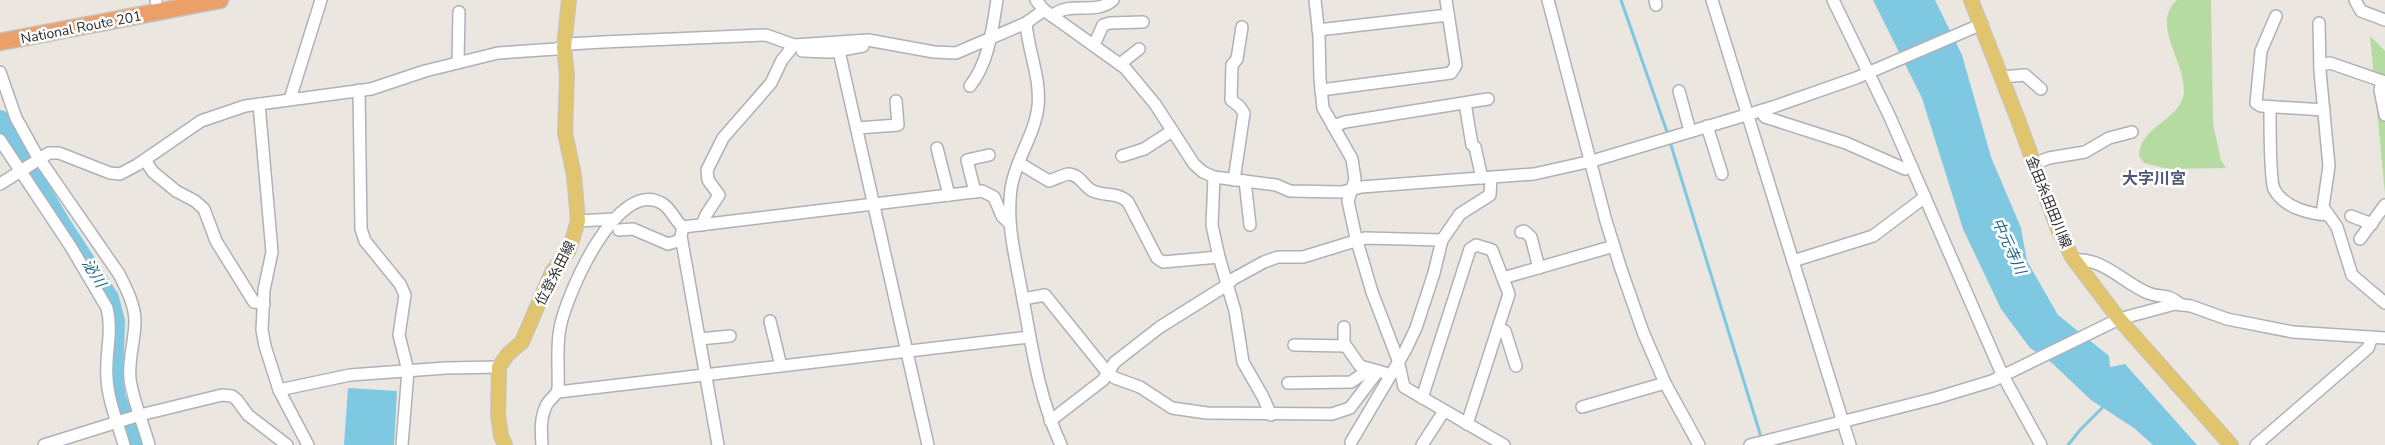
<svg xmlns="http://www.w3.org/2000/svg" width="2385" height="445" font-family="'Nunito Sans','Noto Sans JP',sans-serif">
<rect width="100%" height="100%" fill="#ebe6df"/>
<g fill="#b6dba2">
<path d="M2177,0h34l2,124 8,36 5,8 -58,1 -24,-6 -5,-7c1,-31 42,-35 45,-64 2,-30 -34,-68 -7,-92z"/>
<polygon points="2370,36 2385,51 2385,194"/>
</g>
<g fill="#7ec8e1">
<polygon points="1873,0 1935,0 1962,55 1991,157 2021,228 2027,261 2058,315 2109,356 2110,367 2125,364 2197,445 2153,445 2134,428 2091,400 2052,363 2030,348 2001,309 1963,229 1922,98"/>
<polygon points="348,388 397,391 394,445 344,445"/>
</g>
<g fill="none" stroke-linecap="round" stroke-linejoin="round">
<g stroke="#7ec8e1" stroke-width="3">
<polyline points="1621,0 1666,129 1762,440"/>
<polyline points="2068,445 2081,429 2105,405"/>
</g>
<polyline stroke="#7ec8e1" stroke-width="18" points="0,119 62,224 110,298 116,321 114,381 117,398 134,445"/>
<g stroke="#afb1ba" stroke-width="14">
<g id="minor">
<polyline points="156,0 156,1"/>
<polyline points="1036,0 1044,10 1125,68 1155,104 1194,164 1203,172 1214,177 1276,185 1290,191 1342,192 1361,187 1534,174 1592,161 1773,107 1856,78 1982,24"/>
<polyline points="1315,0 1319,36 1320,79 1323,108 1352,159 1355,179 1348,201 1356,238 1372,292 1398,360 1404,387 1504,445"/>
<polyline points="1548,0 1606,221 1621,269 1643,332 1665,383 1699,445"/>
<polyline points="1655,0 1656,5"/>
<polyline points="1712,0 1850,445"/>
<polyline points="1833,0 1889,115 2002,374 2041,445"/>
<polyline points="2355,0 2361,11 2385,20"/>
<path d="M1052,16c18,-16 43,0 61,-16"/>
<polyline points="2276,16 2261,51 2256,103 2261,106 2324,110"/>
<path d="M1026,23c2,28 15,55 12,83 -3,29 -23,54 -27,83 -5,36 5,70 11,105 10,52 16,102 39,151"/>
<polyline points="2319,23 2320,71 2329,166 2323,207 2337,227 2352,275 2385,303"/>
<polyline points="1318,30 1448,15"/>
<polyline points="1094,45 1103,25 1110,23 1143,22"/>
<polyline points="802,51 831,52 863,46"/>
<polyline points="839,51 928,445"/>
<polyline points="458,62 459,12"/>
<polyline points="1120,64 1139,49"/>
<polyline points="2320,65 2330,63 2385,82"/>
<path d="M0,72l16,46 20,36 83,120c7,14 16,31 16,47 0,19 -7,38 -5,58 3,22 13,44 19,66"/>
<polyline points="2002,77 2025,75 2041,89"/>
<polyline points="2382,81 2380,90 2385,115"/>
<path d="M970,86c19,-24 22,-56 27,-86"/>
<polyline points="359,90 361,229 365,241 400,284 405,295 399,335 408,371 402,445"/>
<polyline points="1321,90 1451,73 1456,65 1446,0"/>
<polyline points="1679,91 1690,131"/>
<polyline points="290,99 321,0"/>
<polyline points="1465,103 1472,145 1475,147 1482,178"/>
<polyline points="259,104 272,252 264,290 262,330 265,346 279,390 308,445"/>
<path d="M2270,107c0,14 0,73 4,82 10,19 36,25 54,26"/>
<polyline points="1761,111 1765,117 1846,143 1905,169 1912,167"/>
<polyline points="1333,126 1345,122 1488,99"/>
<polyline points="1707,126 1722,174"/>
<polyline points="857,128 898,125 896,101"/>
<path d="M0,140l71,107 36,61c6,24 -2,46 0,70 1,23 11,45 17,67"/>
<polyline points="937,148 949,195"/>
<polyline points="1122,156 1144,149 1172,131"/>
<polyline points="145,160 153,172 176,191 195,201 204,209 216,241 254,302 264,304"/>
<polyline points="2033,164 2049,158 2085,152 2109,138 2132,132"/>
<path d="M1018,165l6,1 25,15c6,-2 14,-6 19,-7 11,0 15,11 23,16 12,7 25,1 37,12l29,56 6,4 56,-5"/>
<polyline points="1214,177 1212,225 1219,257 1235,311 1243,362 1263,397 1271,415"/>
<polyline points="1234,180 1244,113 1239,106 1231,100 1232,65 1237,59 1242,27"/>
<polyline points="1245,181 1250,225"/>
<polyline points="0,184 49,153 59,153 110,173 120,174 137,165 201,121 245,106 371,89 425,71 498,53 556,49 569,44 603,42 766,35 794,45 868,40 934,52 956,53 1026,23 1044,10"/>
<polyline points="975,192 967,160 989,155"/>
<polyline points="2351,216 2372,224"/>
<polyline points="578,221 614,219"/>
<polyline points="702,225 706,215 719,195 708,180 707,170 723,138 771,83 782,60 794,45"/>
<polyline points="683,227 982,191 994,197 1002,216 1009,223"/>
<polyline points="683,227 681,236 718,445"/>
<polyline points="619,230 633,229 668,244 681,240"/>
<polyline points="1521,232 1524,231 1531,237 1539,268"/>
<polyline points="2360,239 2385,205"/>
<path d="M2074,260c28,-3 50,23 74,33 15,6 18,-1 33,12"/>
<polyline points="1793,261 1873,236 1925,197"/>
<polyline points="1503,278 1614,246"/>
<polyline points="1023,299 1045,295 1107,372 1115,378 1140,387 1172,408 1207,413 1332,414 1350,408 1378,371"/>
<polyline points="770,321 781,366"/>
<polyline points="1498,328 1505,331 1516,366"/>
<polyline points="699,339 730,336"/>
<polyline points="1294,345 1346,346 1360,366 1385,373"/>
<polyline points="1344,346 1344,327"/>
<polyline points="1288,383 1351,382 1370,369"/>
<polyline points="279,390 350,375 446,368 499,367"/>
<polyline points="558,392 1029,337"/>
<polyline points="1422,398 1470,249 1476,245 1492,250 1509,294 1467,424"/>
<polyline points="1582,407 1665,383"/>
<polyline points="1050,421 1103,380 1115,362 1160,327 1227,285 1233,279 1264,262 1278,257 1303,257 1365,238 1442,240"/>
<polyline points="1351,442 1405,351 1416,328 1434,273 1442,240 1460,214 1490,195 1491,178"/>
<polyline points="44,445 140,415 222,395 232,396 237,400 248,415 287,445"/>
<path d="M542,445c-1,-14 -2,-28 5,-41 3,-5 10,-9 11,-15 1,-20 -2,-42 2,-61 6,-33 58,-153 103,-124 9,6 12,17 20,23"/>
<polyline points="1422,445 1444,411"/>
<polyline points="1750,445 1936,398 1992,381 2119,319 2175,304 2191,306 2227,319 2293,332 2385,338"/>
<polyline points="2256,445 2368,348 2372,337"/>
</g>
</g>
<g stroke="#c4c4c4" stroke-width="16">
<g id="major">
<polyline points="1971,0 2017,117 2057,227 2072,257 2119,319 2231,445"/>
<polyline points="505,445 501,436 498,415 499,367 508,354 522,342 552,272 569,250 578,221 574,175 565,133 567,75 564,47 569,0"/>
</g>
</g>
<g stroke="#c4c4c4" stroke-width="19">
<polyline id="highway" points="0,42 220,0"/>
</g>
<use href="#minor" stroke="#fff" stroke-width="11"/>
<use href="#major" stroke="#e1c46e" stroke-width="14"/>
<use href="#highway" stroke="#eca069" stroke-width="16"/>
</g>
<g text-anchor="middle" stroke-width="5" stroke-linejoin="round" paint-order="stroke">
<g font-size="14" fill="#2b2b2b" stroke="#fff">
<text transform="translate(81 27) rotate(-11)" y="5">National Route 201</text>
<text transform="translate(2049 202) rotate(68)" y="5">金田糸田田川線</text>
<text transform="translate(555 273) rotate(-63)" y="5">位登糸田線</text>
</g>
<g font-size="15" font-style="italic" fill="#1d688d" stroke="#fff">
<text transform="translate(2009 246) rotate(65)" y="5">中元寺川</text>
<text transform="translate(94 273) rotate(58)" y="5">泌川</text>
</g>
<g font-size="16" font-weight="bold" fill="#505877" stroke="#fff">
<text x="2154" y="184">大字川宮</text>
</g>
</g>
</svg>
